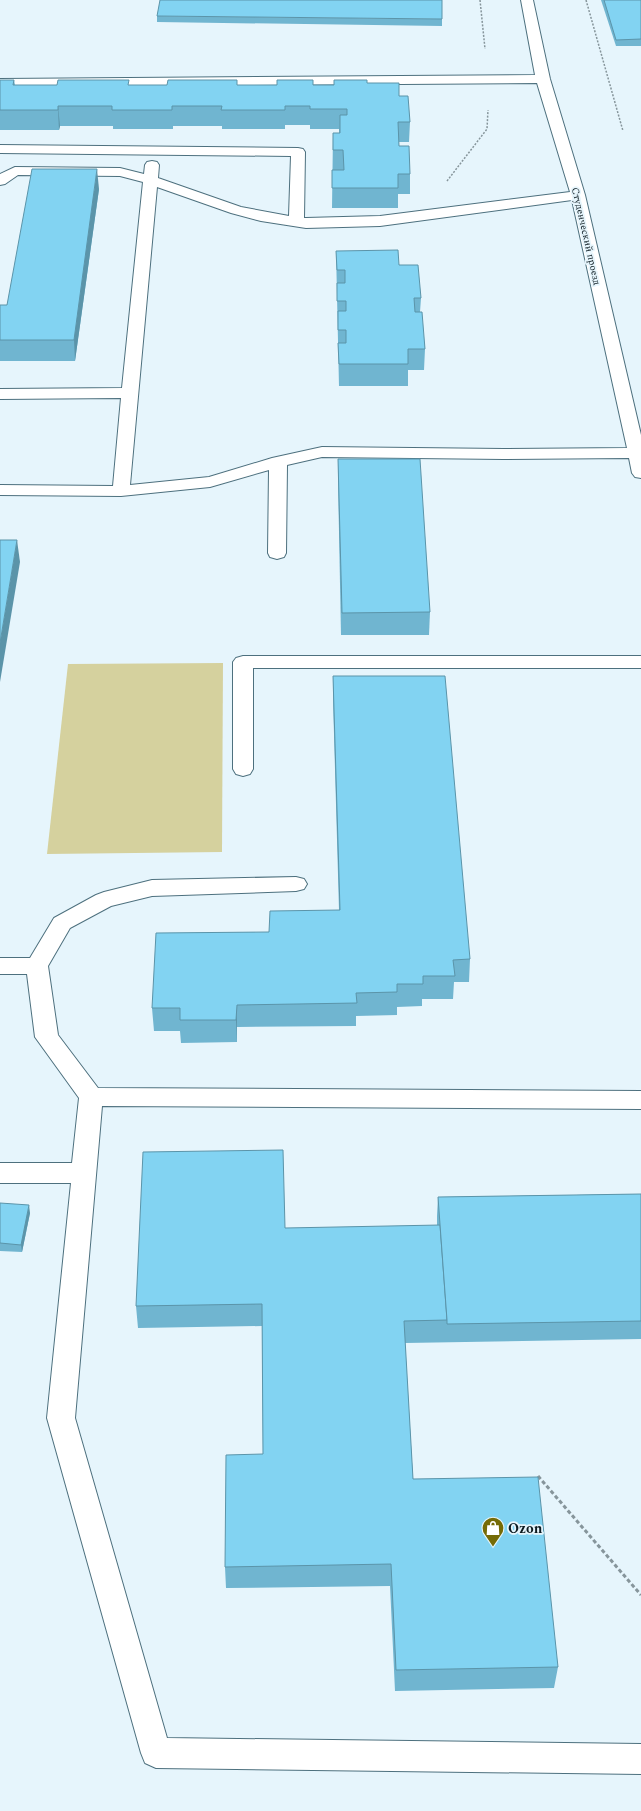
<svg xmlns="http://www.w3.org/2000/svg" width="641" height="1811" font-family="Spectral,serif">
<rect width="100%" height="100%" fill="#e6f5fc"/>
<polygon fill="#d5d19e" points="223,663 222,852 47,854 68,664"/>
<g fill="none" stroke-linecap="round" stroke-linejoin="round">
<g stroke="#4d707e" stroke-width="2">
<g id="minor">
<path d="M521,0h12l17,79 35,116 56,240v43l-6,-1 -3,-4 -3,-15 -125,1 -182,-2 -35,8 -1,88 -2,4 -7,2 -7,-2 -2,-4 1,-83 -59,17 -89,9 -121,-1v-10l113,1 8,-88 -121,1v-10l122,-1 21,-206 -23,-6 -102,-1 -13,9 -5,1v-11l15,-7 105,1 24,6 1,-9 2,-3 5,-1 5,1 2,3 -1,13 83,29 48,9 2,-60 -291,-3v-8l298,3 5,1 2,3 -1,66h2l74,-2 190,-24 -33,-109 -537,4v-8l535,-4zM157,187l74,26 30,8 45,7 74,-2 192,-26 55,248 -123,1 -182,-2 -50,11 -63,19 -79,8z"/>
<polygon points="243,656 641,656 641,668 253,668 253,769 250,774 243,776 236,774 233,769 233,662 236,658"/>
<polygon points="296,877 304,879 307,884 304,889 296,891 152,896 111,906 70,928 48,966 58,1035 98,1088 641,1091 641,1109 102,1106 75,1418 167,1738 641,1744 641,1774 156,1768 145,1763 141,1753 47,1418 71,1183 0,1183 0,1163 72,1163 79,1098 35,1037 27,974 0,974 0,958 30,958 54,918 96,895 104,892 152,880"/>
</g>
</g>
<g stroke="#86959b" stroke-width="1.5" stroke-dasharray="2 1.5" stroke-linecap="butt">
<polyline points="480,0 485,49"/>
<polyline points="586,0 623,131"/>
<polyline points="447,181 487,129 488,110"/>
</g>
<polyline stroke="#86959b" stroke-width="3" stroke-dasharray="4 2.5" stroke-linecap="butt" points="538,1476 641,1595"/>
<use href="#minor" fill="#fff" fill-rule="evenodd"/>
</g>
<g fill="#70b5d0">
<polygon points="601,0 641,0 641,46 616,46"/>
<polygon points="157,16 442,19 442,26 157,22"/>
<polygon points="0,80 14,80 15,85 167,85 237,80 237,85 334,85 367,83 399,96 410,122 409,142 399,142 399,146 410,174 410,194 398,194 398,208 332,208 333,133 339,133 339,129 310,129 310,125 285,125 285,129 222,129 222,126 173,126 173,129 113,129 113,126 60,126 59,130 0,130"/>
<polygon points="99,189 75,361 0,361 0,305 7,305"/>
<polygon points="336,251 399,265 421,298 420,312 425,349 424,370 408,370 408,386 339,386"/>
<polygon points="338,459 430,612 429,635 341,635 338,481"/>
<polygon points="333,676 470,959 469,982 454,982 453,999 422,999 422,1006 397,1007 397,1015 356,1016 356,1026 237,1027 237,1042 181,1043 180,1031 154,1031 152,1008 269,932 339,910 333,699"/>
<polygon points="641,1194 641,1339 405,1343 413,1479 558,1667 554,1688 395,1691 390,1586 226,1588 225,1567 263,1454 262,1326 138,1328 136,1306 437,1226 437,1216 438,1197"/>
<polygon points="0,1203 30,1213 22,1252 0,1251"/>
</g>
<g fill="#5b94a9">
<polygon points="58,106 60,126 59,130 58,110"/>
<polygon points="97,169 99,189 75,361 74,340"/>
<polygon points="17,540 20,562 0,682 0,643"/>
<polygon points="237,1005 237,1042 236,1020"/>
<polygon points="29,1205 30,1213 22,1252 21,1245"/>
</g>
<g fill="#82d3f2" stroke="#5b94a9">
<polygon points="160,0 442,0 442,19 157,16"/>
<polygon points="604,0 641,0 641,39 616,40"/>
<polygon points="0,80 14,80 13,85 57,85 58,80 129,80 128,85 167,85 168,80 237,80 237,85 277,85 277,80 313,80 313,85 334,85 334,80 367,80 367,83 399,83 399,96 408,96 410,122 398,122 399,146 409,146 410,174 398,174 398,188 332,188 332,170 344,170 343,150 333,150 333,133 340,133 340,115 347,115 347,109 310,109 310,106 285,106 285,110 221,110 222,106 172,106 172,110 112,110 112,106 58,106 58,110 0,110"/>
<polygon points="32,169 97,169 74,340 0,340 0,305 7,305"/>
<polygon points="398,250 399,265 418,265 421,298 414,298 415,312 422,312 425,349 408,349 408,364 339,364 338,343 346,343 346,330 338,330 338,311 346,311 346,301 337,301 337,283 345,283 345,270 337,270 336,251"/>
<polygon points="338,459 420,459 430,612 342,613"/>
<polygon points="0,540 17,540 0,643"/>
<polygon points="333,676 445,676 470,959 453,960 455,976 423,976 423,984 397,984 397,992 356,993 357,1003 237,1005 236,1020 180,1020 180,1008 152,1008 156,933 269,932 270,911 340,910"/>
<polygon points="283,1150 285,1228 440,1225 447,1320 404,1321 413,1479 538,1477 558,1667 396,1670 391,1564 225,1567 226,1455 263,1454 262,1304 136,1306 143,1152"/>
<polygon points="641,1194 641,1321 447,1324 447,1320 438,1197"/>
<polygon points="0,1203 29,1205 21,1245 0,1243"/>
</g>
<defs>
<g id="shop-pin" transform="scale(1.15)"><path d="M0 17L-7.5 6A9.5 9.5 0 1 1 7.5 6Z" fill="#756b06" stroke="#e6f5fc"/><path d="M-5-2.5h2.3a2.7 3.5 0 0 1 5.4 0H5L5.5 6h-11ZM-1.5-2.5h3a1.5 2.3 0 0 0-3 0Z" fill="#fff"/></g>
</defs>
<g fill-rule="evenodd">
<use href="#shop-pin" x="493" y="1528"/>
</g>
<g text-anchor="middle" stroke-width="3.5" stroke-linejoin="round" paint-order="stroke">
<g font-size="10" fill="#0c1a20" stroke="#e6f5fc">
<text transform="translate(587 236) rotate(77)" y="4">Студенческий проезд</text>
</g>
<g font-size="14" font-weight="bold" fill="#0c1a20" stroke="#e6f5fc" text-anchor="start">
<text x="508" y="1533">Ozon</text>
</g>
</g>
</svg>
